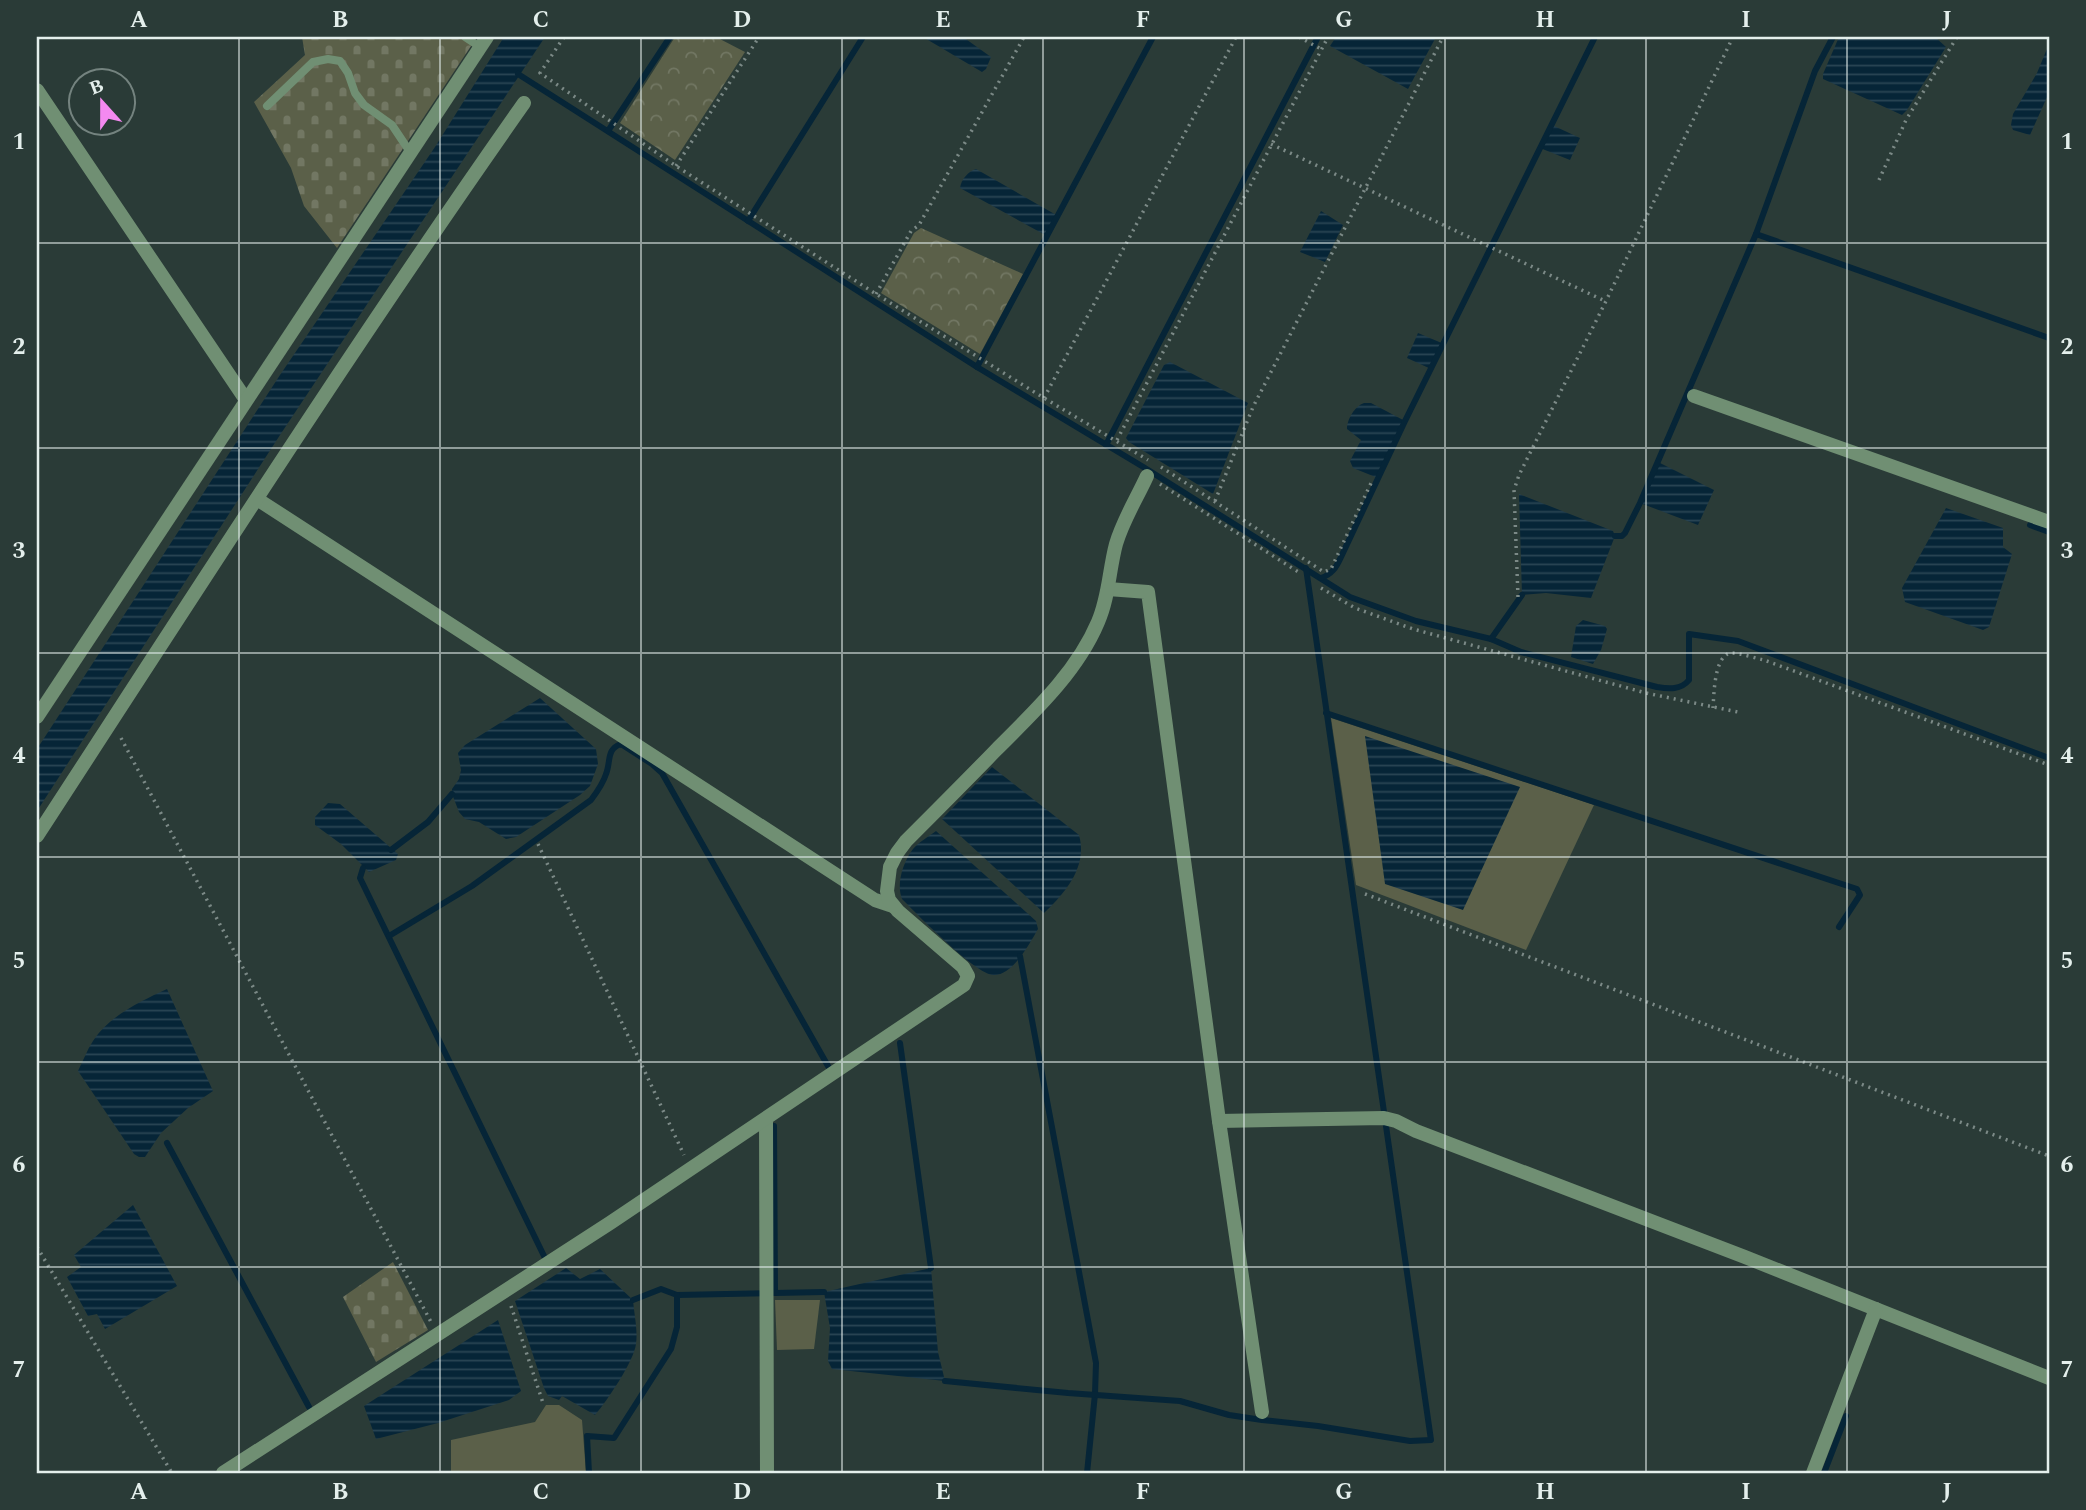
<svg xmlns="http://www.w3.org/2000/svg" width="2086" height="1510" font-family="Spectral,serif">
<defs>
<pattern id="forest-crowns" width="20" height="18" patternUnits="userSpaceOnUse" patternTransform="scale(1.75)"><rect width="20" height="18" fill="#5b6049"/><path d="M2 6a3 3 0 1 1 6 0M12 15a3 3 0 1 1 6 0" fill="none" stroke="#727763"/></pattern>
<pattern id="cemetery-stones" width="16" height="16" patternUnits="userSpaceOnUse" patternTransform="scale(1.75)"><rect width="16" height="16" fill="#5b6049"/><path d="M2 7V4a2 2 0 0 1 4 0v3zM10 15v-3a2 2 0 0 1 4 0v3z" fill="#727763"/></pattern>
<pattern id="water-rules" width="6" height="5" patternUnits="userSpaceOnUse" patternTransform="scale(1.75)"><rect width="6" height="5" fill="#062537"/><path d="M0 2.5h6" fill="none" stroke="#2a4554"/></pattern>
</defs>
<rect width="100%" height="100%" fill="#2a3b37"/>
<g fill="#5b6049">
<polygon points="1331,718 1594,805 1526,950 1356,885"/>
<polygon points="775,1300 820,1300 814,1349 777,1350"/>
<polygon points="546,1405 559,1405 582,1420 586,1473 451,1473 451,1440 535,1422"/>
</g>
<g fill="url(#forest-crowns)">
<polygon points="675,37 716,37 745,52 675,160 620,123"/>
<polygon points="921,228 1023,274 980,354 881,293 914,233"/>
</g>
<g fill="url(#cemetery-stones)">
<polygon points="302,37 477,37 337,248 304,206 291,168 254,102 305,55"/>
<polygon points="393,1262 428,1330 376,1362 343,1297"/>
</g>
<g fill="url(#water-rules)">
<polygon points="504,37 545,37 280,435 37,811 37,749 280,375 435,147"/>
<polygon points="923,37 963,37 991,57 986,69 982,72"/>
<polygon points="1336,37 1436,37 1408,89 1330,46"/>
<polygon points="1839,37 1935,37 1946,47 1907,110 1902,115 1823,79 1823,74"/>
<polygon points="2049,44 2049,95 2048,95 2030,135 2013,130 2011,125 2013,114 2037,73"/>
<polygon points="1552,125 1580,138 1570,160 1540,148"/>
<path d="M976,169l82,47 -11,20 -87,-48c1,-9 9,-17 16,-19z"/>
<polygon points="1321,211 1343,225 1325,262 1300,252"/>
<polygon points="1418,333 1444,344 1431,369 1407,358"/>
<polygon points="1170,362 1248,403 1213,494 1129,442 1126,438 1164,365"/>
<path d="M1364,403h7l34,18 -27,57 -25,-10 -3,-7 11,-21 -14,-11c0,-10 8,-23 17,-26z"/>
<polygon points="1658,462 1714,490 1698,525 1640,503"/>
<polygon points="1519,494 1613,531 1615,536 1591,598 1546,593 1522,595"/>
<polygon points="1946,508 2003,528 2003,547 2012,554 1989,627 1983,630 1905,602 1902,588"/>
<polygon points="1583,620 1605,626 1607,629 1601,650 1593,664 1571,657 1576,626"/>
<polygon points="540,698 596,749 598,764 590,786 580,795 516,837 506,839 479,822 465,819 459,812 452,794 452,789 459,779 461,770 458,753 465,745"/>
<polygon points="1365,736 1520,787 1463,910 1385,884"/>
<path d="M992,767l87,68c9,32 -14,58 -35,78l-102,-94z"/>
<polygon points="328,803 340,804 398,854 396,860 369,872 341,844 315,825 315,817"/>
<path d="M936,831l100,90 2,8c-8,14 -25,46 -44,46 -17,1 -77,-61 -92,-76 -6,-15 1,-37 11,-50 6,-7 15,-12 23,-18z"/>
<path d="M167,989l46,102 -25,17 -27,25 -16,24h-6l-5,-3 -56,-83c5,-10 9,-21 15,-30 16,-25 48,-40 74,-52z"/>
<polygon points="133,1205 177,1286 105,1329 97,1314 88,1316 67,1277 81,1267 74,1255"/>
<path d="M566,1268l14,11 20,-10 33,31c1,13 5,30 3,44 -2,17 -29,57 -41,71l-33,-19 -3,4 -11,-4 -4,-8 -29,-87z"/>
<polygon points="931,1268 938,1352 945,1381 832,1369 828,1361 830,1328 824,1292"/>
<polygon points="498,1320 521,1391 509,1400 438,1423 376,1439 364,1406"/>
</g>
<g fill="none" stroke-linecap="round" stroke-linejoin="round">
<g stroke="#062537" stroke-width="6">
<path d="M518,74l459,293 168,101 205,129 66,24 75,18 30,13 136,35c12,2 24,3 32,-7v-46l49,7 311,117"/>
<polyline points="608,131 670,37"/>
<polyline points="748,221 863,37"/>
<polyline points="1756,234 2049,338"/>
<polyline points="977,367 1153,37"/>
<polyline points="1106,445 1318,37"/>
<polyline points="2030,525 2049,532"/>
<polyline points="1615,536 1622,536 1625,533 1640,503 1756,234 1815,71 1833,37"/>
<path d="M1321,578c11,-4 15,-10 20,-21l64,-136 190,-384"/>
<polyline points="1491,639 1522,595"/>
<polyline points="1326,713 1857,889 1860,895 1839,927"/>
<polyline points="391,850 428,822 452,794"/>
<polyline points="363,868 360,878 545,1258"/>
<path d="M389,936l83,-50 119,-86c6,-8 12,-16 15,-26 5,-12 0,-25 15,-30l31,20 10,9 166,293"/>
<polyline points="1020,956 1096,1363 1095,1394 1087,1473"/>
<polyline points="900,1043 931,1268"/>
<polyline points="774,1126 775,1293"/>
<polyline points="167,1143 309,1407"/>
<polyline points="633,1300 661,1289 677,1295 824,1292"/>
<polyline points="945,1381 1068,1393 1180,1401 1229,1415 1262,1420 1318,1426 1410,1441 1431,1440 1306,568"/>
<polyline points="589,1473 587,1436 614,1438 671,1349 677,1327 677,1295"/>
<polyline points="1824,1473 1846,1416"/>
</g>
<g stroke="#7c8a87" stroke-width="3.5" stroke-dasharray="2 5" stroke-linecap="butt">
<polyline points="564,37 540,73 676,166 876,294 1044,398 1148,460"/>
<polyline points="1299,37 1321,49"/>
<polyline points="1271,144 1605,301"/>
<polyline points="676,166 759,37"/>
<polyline points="1879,180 1906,120 1957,37"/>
<polyline points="876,294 911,231 919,225 1024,37"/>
<polyline points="1044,398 1236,37"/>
<polyline points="1117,440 1328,37"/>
<polyline points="1161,467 1324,572 1331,569 1372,481"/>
<polyline points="1160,484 1300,573"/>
<polyline points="1215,501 1253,407 1443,37"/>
<polyline points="1321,588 1355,608 1413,629 1646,693 1738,712"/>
<polyline points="1518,597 1514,490 1519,475 1606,301 1733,37"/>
<path d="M1713,708c1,-13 1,-53 18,-55 10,0 23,5 33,7l285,105"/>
<polyline points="121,738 431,1322"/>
<polyline points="538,844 684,1155"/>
<polyline points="1365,894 2049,1156"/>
<polyline points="37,1247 172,1473"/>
<polyline points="511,1306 543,1403"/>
</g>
<g stroke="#708f73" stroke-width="8">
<polyline points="465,37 480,47"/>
<polyline points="267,106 313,62 328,59 340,61 348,73 355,93 364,105 392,125 410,152"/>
</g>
<g stroke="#708f73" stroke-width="14">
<polyline points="37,90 246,400"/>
<polyline points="1694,396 2049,522"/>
<polyline points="257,499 875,900 893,906"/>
<polyline points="1108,589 1148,592 1219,1121 1262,1412"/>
<polyline points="37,717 487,37"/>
<path d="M37,836c160,-246 318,-493 487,-733"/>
<polyline points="766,1119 767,1473"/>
<polyline points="1219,1121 1384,1118 1396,1121 1416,1131 1745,1257 2049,1378"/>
<path d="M223,1473l387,-250 354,-238 4,-9 -5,-9 -65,-56 -9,-11 -2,-9 3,-24 7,-14 9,-12c30,-30 60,-60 90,-91 38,-38 81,-78 102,-128 11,-25 11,-52 18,-78 7,-24 21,-46 31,-68"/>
<polyline points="1813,1473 1876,1309"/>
</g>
</g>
<path fill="none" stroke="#e4efec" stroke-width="2" stroke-opacity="0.55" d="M239,37v1436M440,37v1436M641,37v1436M842,37v1436M1043,37v1436M1244,37v1436M1445,37v1436M1646,37v1436M1847,37v1436M37,243h2012M37,448h2012M37,653h2012M37,857h2012M37,1062h2012M37,1267h2012"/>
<rect width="2086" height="1510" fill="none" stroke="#2a3b37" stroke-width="77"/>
<g transform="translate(102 102) rotate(339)"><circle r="33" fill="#2a3b37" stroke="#74837f" stroke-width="2"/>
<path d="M0-5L12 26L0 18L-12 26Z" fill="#f489f0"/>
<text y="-10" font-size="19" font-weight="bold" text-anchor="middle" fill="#e4efec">B</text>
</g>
<rect x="38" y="38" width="2010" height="1434" fill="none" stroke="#e4efec" stroke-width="2.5"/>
<g font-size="23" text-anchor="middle" font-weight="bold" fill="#e4efec">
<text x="139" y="27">A</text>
<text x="340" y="27">B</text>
<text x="541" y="27">C</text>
<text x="742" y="27">D</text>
<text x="943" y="27">E</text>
<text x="1143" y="27">F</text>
<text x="1344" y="27">G</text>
<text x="1545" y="27">H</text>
<text x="1746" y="27">I</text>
<text x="1947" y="27">J</text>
<text x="19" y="149">1</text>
<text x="2067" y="149">1</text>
<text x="19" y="354">2</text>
<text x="2067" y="354">2</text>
<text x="19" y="558">3</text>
<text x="2067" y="558">3</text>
<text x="19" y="763">4</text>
<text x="2067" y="763">4</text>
<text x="19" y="968">5</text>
<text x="2067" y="968">5</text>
<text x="19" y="1172">6</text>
<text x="2067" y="1172">6</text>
<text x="19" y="1377">7</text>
<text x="2067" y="1377">7</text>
<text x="139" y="1499">A</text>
<text x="340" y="1499">B</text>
<text x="541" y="1499">C</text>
<text x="742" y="1499">D</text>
<text x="943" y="1499">E</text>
<text x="1143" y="1499">F</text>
<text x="1344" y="1499">G</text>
<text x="1545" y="1499">H</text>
<text x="1746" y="1499">I</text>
<text x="1947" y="1499">J</text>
</g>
</svg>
